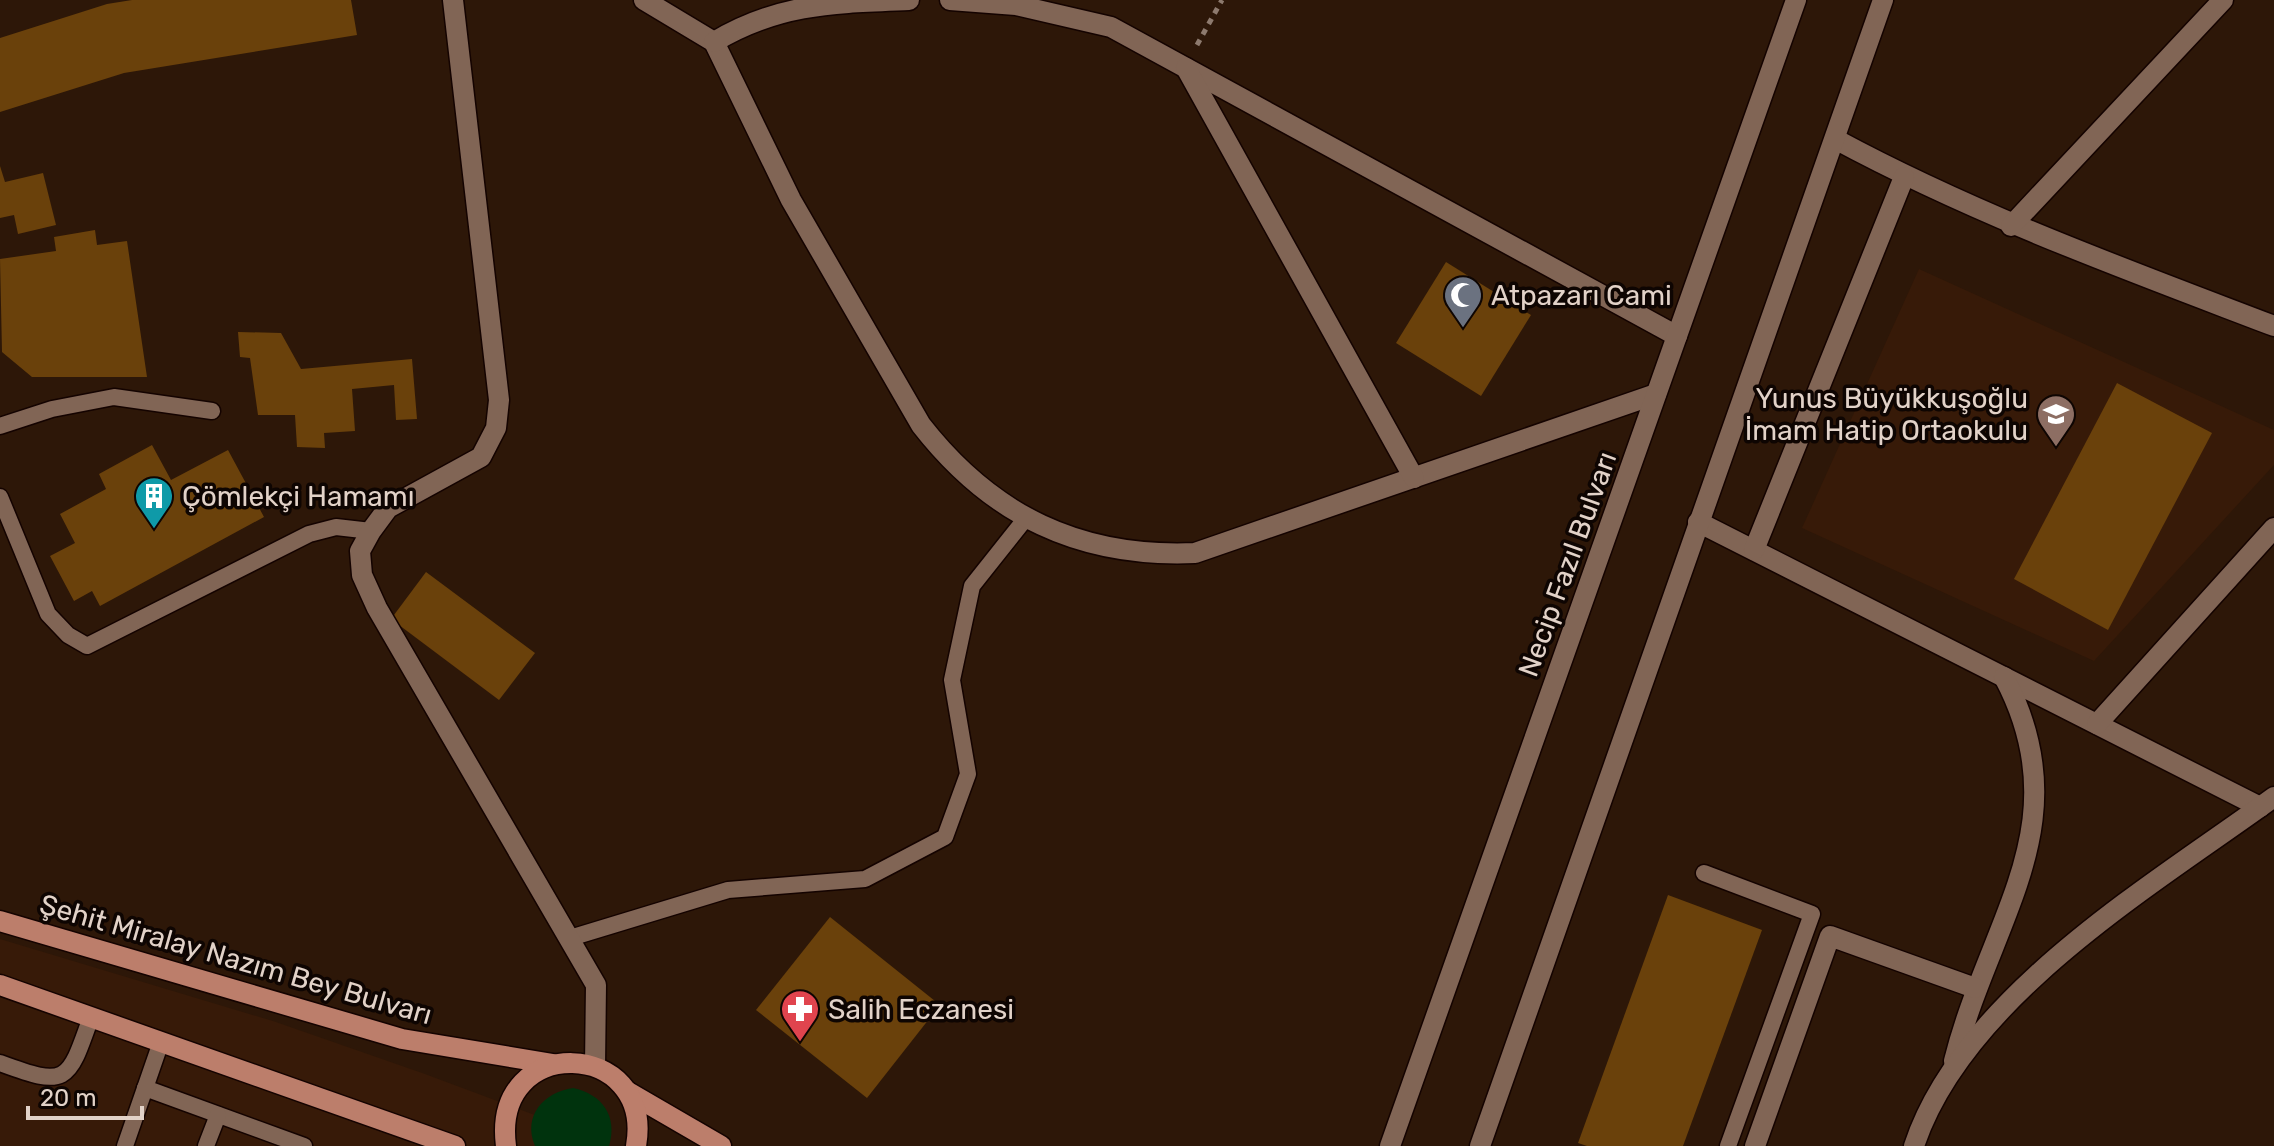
<svg xmlns="http://www.w3.org/2000/svg" width="2274" height="1146" font-family="Rubik,sans-serif">
<rect width="100%" height="100%" fill="#2d1708"/>
<g fill="#371a08">
<polygon points="1919,269 2274,430 2274,465 2094,661 1802,528"/>
<polygon points="0,939 273,1021 425,1074 575,1130 605,1146 0,1146"/>
</g>
<path fill="#00330d" d="M573,1088c29,6 45,28 36,58h-74c-13,-30 9,-54 38,-58z"/>
<g fill="#6a410b">
<polygon points="132,0 351,0 357,35 124,73 0,112 0,38 107,4"/>
<polygon points="0,166 5,182 43,173 56,225 18,234 14,215 0,218"/>
<polygon points="95,230 97,245 127,241 147,377 32,377 2,352 0,259 56,251 54,237"/>
<polygon points="1446,262 1531,315 1481,396 1396,343"/>
<polygon points="238,332 281,333 301,369 412,359 417,419 396,420 394,385 352,389 355,431 324,433 325,448 297,447 295,415 258,415 250,358 240,357"/>
<polygon points="2117,383 2212,433 2108,630 2014,579"/>
<polygon points="152,445 171,480 228,450 264,517 100,606 92,591 74,601 50,556 75,543 60,514 106,489 99,474"/>
<polygon points="426,572 535,653 499,700 391,619"/>
<polygon points="1668,895 1762,930 1683,1146 1587,1146 1578,1143"/>
<polygon points="830,917 940,1005 867,1098 756,1010"/>
</g>
<g fill="none" stroke-linecap="round" stroke-linejoin="round">
<g stroke="#140300" stroke-width="19">
<g id="service">
<polyline points="0,426 52,409 114,397 212,411"/>
<polyline points="0,497 48,614 68,635 87,646 309,534 336,527 371,531"/>
<polyline points="1704,873 1812,914 1728,1146"/>
<polyline points="570,938 728,890 865,879 945,837 968,774 952,680 972,586 1026,518"/>
<path d="M0,1063c67,25 68,20 91,-46"/>
<polyline points="145,1088 304,1146"/>
<polyline points="125,1146 161,1042"/>
<polyline points="206,1146 218,1115"/>
</g>
</g>
<g stroke="#140300" stroke-width="23">
<g id="minor">
<polyline points="453,0 499,400 496,428 481,457 388,508 371,531 360,551 362,575 377,608 596,985 595,1066"/>
<path d="M644,0l70,42 77,158 130,225c71,91 159,133 274,128l461,-159"/>
<polyline points="950,0 1016,5 1111,27 1677,336"/>
<path d="M714,42c65,-39 121,-39 195,-42"/>
<polyline points="1186,68 1414,478"/>
<path d="M1835,139c141,76 290,130 439,187"/>
<polyline points="2011,226 2223,0"/>
<polyline points="1698,522 2260,807"/>
<polyline points="1754,550 1904,177"/>
<polyline points="2097,724 2274,528"/>
<path d="M1954,1061c35,-141 128,-237 50,-384"/>
<polyline points="1755,1146 1830,936 1975,988"/>
<path d="M1914,1146c49,-149 239,-261 360,-349"/>
</g>
</g>
<g stroke="#140300" stroke-width="23">
<g id="tertiary">
<polyline points="1390,1146 1796,0"/>
<polyline points="1480,1146 1883,0"/>
</g>
</g>
<g stroke="#140300" stroke-width="23">
<g id="primary">
<polyline points="0,921 402,1039 553,1064"/>
<polyline points="0,985 455,1146"/>
<polyline points="628,1092 721,1146"/>
<path d="M506,1146c-15,-114 149,-107 130,0"/>
</g>
</g>
<polyline stroke="#8d7a6e" stroke-width="5" stroke-dasharray="6 6" stroke-linecap="butt" points="1197,45 1222,0"/>
<use href="#service" stroke="#816555" stroke-width="16"/>
<use href="#minor" stroke="#816555" stroke-width="20"/>
<use href="#tertiary" stroke="#816555" stroke-width="20"/>
<use href="#primary" stroke="#bc7e6b" stroke-width="20"/>
</g>
<defs>
<g id="mosque-pin" transform="scale(2)"><path d="M0 17L-7.5 6A9.5 9.5 0 1 1 7.5 6Z" fill="#6b7280" stroke="#0e0502"/><path d="M3.5-4.9A6 6 0 1 0 3.5 4.9A5 5 0 1 1 3.5-4.9Z" fill="#fff"/></g>
<g id="school-pin" transform="scale(2)"><path d="M0 17L-7.5 6A9.5 9.5 0 1 1 7.5 6Z" fill="#8d6e63" stroke="#0e0502"/><path d="M0-5L7-2L0 1L-7-2ZM-4 1L0 2.5L4 1V4Q0 6-4 4Z" fill="#fff"/></g>
<g id="building-pin" transform="scale(2)"><path d="M0 17L-7.5 6A9.5 9.5 0 1 1 7.5 6Z" fill="#0f9aa8" stroke="#0e0502"/><path d="M-4-6H4V6H1V3H-1V6H-4ZM-2.5-4.3h1.7v1.8h-1.7ZM.8-4.3h1.7v1.8H.8ZM-2.5-1h1.7V.8h-1.7ZM.8-1h1.7V.8H.8Z" fill="#fff"/></g>
<g id="pharmacy-pin" transform="scale(2)"><path d="M0 17L-7.5 6A9.5 9.5 0 1 1 7.5 6Z" fill="#e0444e" stroke="#0e0502"/><path d="M-2-6h4v4h4v4h-4v4h-4v-4h-4v-4h4Z" fill="#fff"/></g>
</defs>
<g fill-rule="evenodd">
<use href="#mosque-pin" x="1463" y="295"/>
<use href="#school-pin" x="2056" y="414"/>
<use href="#building-pin" x="154" y="496"/>
<use href="#pharmacy-pin" x="800" y="1009"/>
</g>
<g text-anchor="middle" stroke-width="7" stroke-linejoin="round" paint-order="stroke">
<g font-size="28" fill="#e2d2c8" stroke="#0e0502" text-anchor="start">
<text x="1491" y="305">Atpazarı Cami</text>
<text x="2028" y="408" text-anchor="end">Yunus Büyükkuşoğlu<tspan x="2028" dy="32">İmam Hatip Ortaokulu</tspan></text>
<text x="182" y="506">Çömlekçi Hamamı</text>
<text x="828" y="1019">Salih Eczanesi</text>
</g>
<g font-size="28" fill="#e2d2c8" stroke="#0e0502">
<text transform="translate(1567 564) rotate(-70)" y="10">Necip Fazıl Bulvarı</text>
<text transform="translate(236 959) rotate(16)" y="10">Şehit Miralay Nazım Bey Bulvarı</text>
</g>
</g>
<path d="M28 1106v12h114v-12" fill="none" stroke="#e2d2c8" stroke-width="4"/>
<text x="40" y="1106" font-size="24" fill="#e2d2c8" stroke="#0e0502" stroke-width="6" paint-order="stroke">20 m</text>
</svg>
